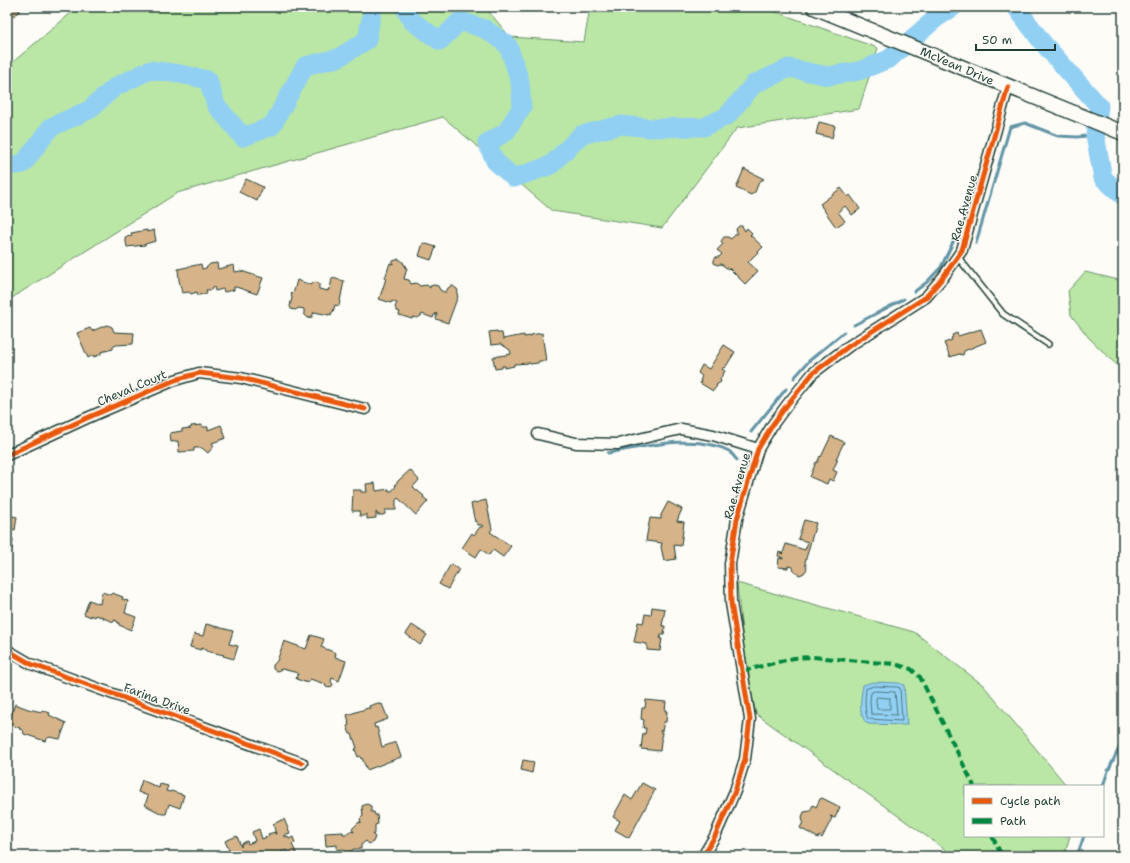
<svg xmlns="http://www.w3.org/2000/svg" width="1130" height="863" font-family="'Shantell Sans',sans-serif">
<rect width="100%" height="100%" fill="#fdfcf7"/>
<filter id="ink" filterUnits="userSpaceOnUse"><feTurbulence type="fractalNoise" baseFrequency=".025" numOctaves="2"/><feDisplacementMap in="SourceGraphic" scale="8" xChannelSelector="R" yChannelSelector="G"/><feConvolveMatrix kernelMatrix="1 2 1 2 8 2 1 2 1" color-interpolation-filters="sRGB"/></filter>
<g filter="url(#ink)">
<g fill="#bae7a5" stroke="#6c926c">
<polygon points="78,7 485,7 510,37 584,42 590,7 762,7 878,48 859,109 737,128 662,228 552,211 443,117 177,193 7,301 7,67"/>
<polygon points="1085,272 1123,281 1123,371 1089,338 1071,315 1068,291"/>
<polygon points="737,583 914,632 983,685 1067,786 965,786 965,836 1070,836 1064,856 954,856 756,714 745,663"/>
</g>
<path fill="#92d0f3" stroke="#6495a7" d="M873,682l26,1 5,2 3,40 -39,-1c-11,-8 -7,-27 -5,-39z"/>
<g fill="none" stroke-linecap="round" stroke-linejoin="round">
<g stroke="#4d7880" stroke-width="1">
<path d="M874,686l23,1 3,1 2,33 -34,-2c-4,-9 -3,-20 -2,-30z"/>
<polygon points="875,691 895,692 897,715 871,714 870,700 871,693"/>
<polygon points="877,697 890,698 890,709 877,709 876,700"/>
</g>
<g stroke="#6495a7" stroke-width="3">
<polyline points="976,243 1010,127 1025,123 1058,136 1077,137 1095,135"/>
<polyline points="914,292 927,282 941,267 957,234"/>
<polyline points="854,325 904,299"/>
<polyline points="794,378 809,361 844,332"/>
<polyline points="751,432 786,389"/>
<path d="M608,453c35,-6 88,-20 121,-2 3,2 5,6 8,9"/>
<polyline points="1103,786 1108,771 1123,740"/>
<polyline points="1077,856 1084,836"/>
</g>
<g stroke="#92d0f3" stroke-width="19">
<polyline points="404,7 412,21 440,41 460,21 485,29 508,45 520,81 522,107 506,132 487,143 495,161 514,178 551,165 581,135 621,125 650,128 704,127 727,116 754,84 789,68 828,76 859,71 889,59 935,19 953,7"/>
<polyline points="1016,7 1042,42 1099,106 1095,135 1103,178 1123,196"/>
<polyline points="7,166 23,164 51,127 89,110 115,87 150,70 180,74 208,80 216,105 243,137 272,126 305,66 338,58 367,40 373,7"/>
</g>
</g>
<g fill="#d6b388" stroke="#1f3d34">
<polygon points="7,7 16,7 20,11 15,16 11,13 7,17"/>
<polygon points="819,122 835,126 832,138 816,134"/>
<polygon points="744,169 764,179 759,182 755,192 751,195 736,188"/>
<polygon points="246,179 263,187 257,201 239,192"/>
<polygon points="841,188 848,197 850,195 860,209 852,215 845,206 838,212 845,221 836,227 821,206 822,206 820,204"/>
<polygon points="739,226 742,226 745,231 747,228 752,233 750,235 763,247 748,262 758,271 745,284 729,268 728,269 721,264 717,265 714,263 714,260 716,257 719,257 722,254 717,250 723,244 721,241 724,237 728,237 731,239 737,233 736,229"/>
<polygon points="147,230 147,232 154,230 156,241 145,244 145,245 127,247 125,237 132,236 131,233"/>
<polygon points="423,243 436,247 431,260 419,256"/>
<polygon points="399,259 403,262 404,265 406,265 405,268 407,268 404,279 409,280 411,284 416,283 420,286 427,285 430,288 430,286 434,285 438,286 440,290 444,292 446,292 448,288 451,286 453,286 457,289 458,291 457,295 458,296 448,323 436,319 437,315 436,313 436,315 434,315 433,318 422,314 421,316 417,318 413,317 412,319 399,315 400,312 397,311 395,307 397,303 392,301 391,303 379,299 383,288 386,278 385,278 390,263 393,264 393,261"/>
<polygon points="217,263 218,269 234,265 235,272 241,271 263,278 257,294 236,287 234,287 234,290 224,292 223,289 215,291 214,287 211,290 206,290 207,294 198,295 197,292 191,294 189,292 182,293 179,280 178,269 201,264 202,269 206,268 210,264"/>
<polygon points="332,278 344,281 339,306 335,305 333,312 332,312 331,315 329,314 329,315 314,312 312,317 308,318 304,314 304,309 299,308 295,310 291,309 290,306 292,298 291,294 294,291 297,280 311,285 313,283 316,282 319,284 319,289 328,291 328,289 330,289"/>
<polygon points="107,325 112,327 114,332 134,333 133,344 116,345 113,347 113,349 101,352 101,354 94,357 93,355 88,358 77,333 90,328 92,331"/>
<polygon points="981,329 986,342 964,351 963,355 959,354 950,357 944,343 952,340 951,338 953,337 952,335 957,333 958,336"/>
<polygon points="497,331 497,333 502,333 503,339 524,335 524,337 531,336 531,335 542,333 546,361 539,361 538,363 530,364 530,363 514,364 514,366 505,368 505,366 502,366 502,368 495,369 493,357 511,354 510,350 501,344 491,345 489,332"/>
<polygon points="724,345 735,352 725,368 724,367 722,369 725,371 720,379 721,382 716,385 717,386 713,391 700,383 701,381 700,381 702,376 698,373 702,365 709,369"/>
<polygon points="202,425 202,427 208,427 208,430 221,425 226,438 212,443 214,446 208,453 202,448 194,448 194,451 179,452 178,441 171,442 170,433 182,431 182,429 191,428 191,426"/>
<polygon points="831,436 844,442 836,459 838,459 833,470 837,472 833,481 829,479 827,484 810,477 816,462 817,463 820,456 821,457"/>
<polygon points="410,470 419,480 413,487 424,496 423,497 428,501 416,515 398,498 396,500 396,510 385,510 385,514 383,515 378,515 376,512 376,518 367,519 367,514 365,516 360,516 359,511 352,511 353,490 361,490 361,492 367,492 366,484 375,483 376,491 389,489 389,491 392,491 396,486 395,485 399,480"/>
<polygon points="486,500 492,529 490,532 511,546 503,557 493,550 489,555 481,549 476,557 462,548 472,533 474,535 480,527 483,527 482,525 478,525 477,521 475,522 471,504"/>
<polygon points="668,502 682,509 677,521 684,522 681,546 674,545 676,559 664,561 661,547 662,543 646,541 647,534 650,518 661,519 661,515"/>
<polygon points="7,515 17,517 15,530 8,529 7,532"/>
<polygon points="804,520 816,523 805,562 807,569 804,573 800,575 794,572 793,567 788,566 788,568 778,567 779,558 783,559 783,558 778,556 779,552 784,554 783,553 786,544 805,550 808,542 798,539"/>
<polygon points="7,538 13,539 12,549 9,548 7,559"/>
<polygon points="451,564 459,569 448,589 439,584"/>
<polygon points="102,592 111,595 112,593 123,597 122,599 128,601 125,613 136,617 131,630 119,625 119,623 117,622 117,621 114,620 114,622 103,618 104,617 101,616 101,617 96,615 95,617 91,615 91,617 84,614 89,600 100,604"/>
<polygon points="652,607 665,609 662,626 665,626 664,635 661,635 660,639 662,639 660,651 647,650 647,644 634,642 638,622 643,623 645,614 651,615"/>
<polygon points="206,624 233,631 229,644 238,646 234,659 223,656 224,655 206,651 207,650 201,648 201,650 190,647 194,634 203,636"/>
<polygon points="412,625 427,635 420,645 406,634"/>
<polygon points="311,635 324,639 321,647 336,653 335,657 346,661 339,681 332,678 331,681 333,685 330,688 326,687 325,684 310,679 308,683 296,679 298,673 282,669 277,671 273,669 273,665 277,661 284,641 306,649"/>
<polygon points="646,700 666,702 665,711 667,711 666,722 664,722 662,731 661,730 660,732 662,732 660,751 641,749 643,733 645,734 646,728 643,728 644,720 641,719 642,708 645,708"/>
<polygon points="378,703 379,705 382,704 388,719 374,724 375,728 377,727 382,747 396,742 401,757 367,770 362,758 361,759 360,756 358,757 355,749 357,748 352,734 350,734 347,726 349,725 348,722 349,722 347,715 368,708 370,708 369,706"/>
<polygon points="15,704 28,709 42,712 42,710 50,713 49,715 66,723 60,739 49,737 45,741 24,734 23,730 19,729 20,728 8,724"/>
<polygon points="523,760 534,762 532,773 521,770"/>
<polygon points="142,780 159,788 160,784 168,786 166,791 170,792 171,791 184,795 180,808 169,804 166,814 162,814 145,805 148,796 138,792"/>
<polygon points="642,783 655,790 629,838 615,830 620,821 613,817 625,795 632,800"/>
<polygon points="822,798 840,807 835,818 830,816 832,818 822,838 819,836 818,838 800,828 803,822 802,817 804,812 810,811 813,805 816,807 820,799"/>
<polygon points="367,804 371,806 371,812 374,812 375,815 377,815 378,824 375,825 375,832 373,835 375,837 373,842 369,844 366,841 361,845 361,849 354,849 352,850 352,851 346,852 344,849 337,850 337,845 326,846 325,833 343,832 343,834 346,834 350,831 354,832 352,829 359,822 361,823 360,819 363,816 362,806"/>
<polygon points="284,819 290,833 284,835 284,837 288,836 289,839 293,837 295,843 292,844 297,855 288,856 286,850 281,852 282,856 233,856 236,855 235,853 231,855 225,841 237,836 241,847 241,844 247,841 248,844 255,841 252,832 259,829 262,839 269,836 268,834 275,832 275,834 276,834 273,824"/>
</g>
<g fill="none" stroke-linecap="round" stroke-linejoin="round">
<g stroke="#1f3d34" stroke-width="8">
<polyline id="service" points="957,256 1003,314 1048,344"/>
</g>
<g stroke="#1f3d34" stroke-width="13">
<g id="minor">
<polyline points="538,434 576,443 618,444 681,429 713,435 758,449"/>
<polyline points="7,455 87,418 175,380 199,373 241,378 365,409"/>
<polyline points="7,650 31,664 302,763"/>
<polyline points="703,856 715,836 735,791 745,759 750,719 731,603 730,564 737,519 758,449 773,424 787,405 813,373 849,346 926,297 944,276 962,250 1008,87"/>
</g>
</g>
<g stroke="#1f3d34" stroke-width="17">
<polyline id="secondary" points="814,7 1123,133"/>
</g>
<use href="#service" stroke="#fdfcf7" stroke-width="5"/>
<use href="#minor" stroke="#fdfcf7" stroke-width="10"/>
<use href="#secondary" stroke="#fdfcf7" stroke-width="14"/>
<g stroke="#00873e" stroke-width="4" stroke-dasharray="8 4" stroke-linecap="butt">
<polyline points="743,671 794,658 813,657 895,664 911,669 920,677 974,786"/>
<polyline points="992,836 1002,856"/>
</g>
<g stroke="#fdfcf7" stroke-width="8">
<g id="cycleway">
<polyline points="7,455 87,418 175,380 199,373 241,378 365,409"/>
<polyline points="7,650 31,664 302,763"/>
<polyline points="703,856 715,836 735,791 745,759 750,719 731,603 730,564 737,519 758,449 773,424 787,405 813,373 849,346 926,297 944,276 962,250 1008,87"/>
</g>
</g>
<use href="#cycleway" stroke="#e8590c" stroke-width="5"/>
</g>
</g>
<g text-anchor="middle" stroke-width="3" stroke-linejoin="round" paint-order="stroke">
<g font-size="12" fill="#1f3d34" stroke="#fdfcf7">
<text transform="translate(957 66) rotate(23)" y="4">McVean Drive</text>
<text transform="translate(964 208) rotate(-74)" y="4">Rae Avenue</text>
<text transform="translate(132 388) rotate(-23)" y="4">Cheval Court</text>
<text transform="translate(737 486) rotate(-74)" y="4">Rae Avenue</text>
<text transform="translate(157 699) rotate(20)" y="4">Farina Drive</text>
</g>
</g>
<rect width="1130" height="863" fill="none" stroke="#fdfcf7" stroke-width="24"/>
<rect x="12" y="12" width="1106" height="839" fill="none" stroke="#1f3d34" stroke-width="1.5" filter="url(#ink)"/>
<rect x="964" y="785" width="140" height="52" fill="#fdfcf7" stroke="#a4b0a9"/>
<rect x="972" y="798" width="20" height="6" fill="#e8590c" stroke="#a4b0a9"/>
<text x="1000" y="805" font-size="12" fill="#1f3d34">Cycle path</text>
<rect x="972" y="818" width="20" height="6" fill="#00873e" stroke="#a4b0a9"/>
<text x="1000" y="825" font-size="12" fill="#1f3d34">Path</text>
<path d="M976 44v6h79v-6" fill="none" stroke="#1f3d34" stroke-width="2"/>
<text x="982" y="44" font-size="12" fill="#1f3d34" stroke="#fdfcf7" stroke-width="3" paint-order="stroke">50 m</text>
</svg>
